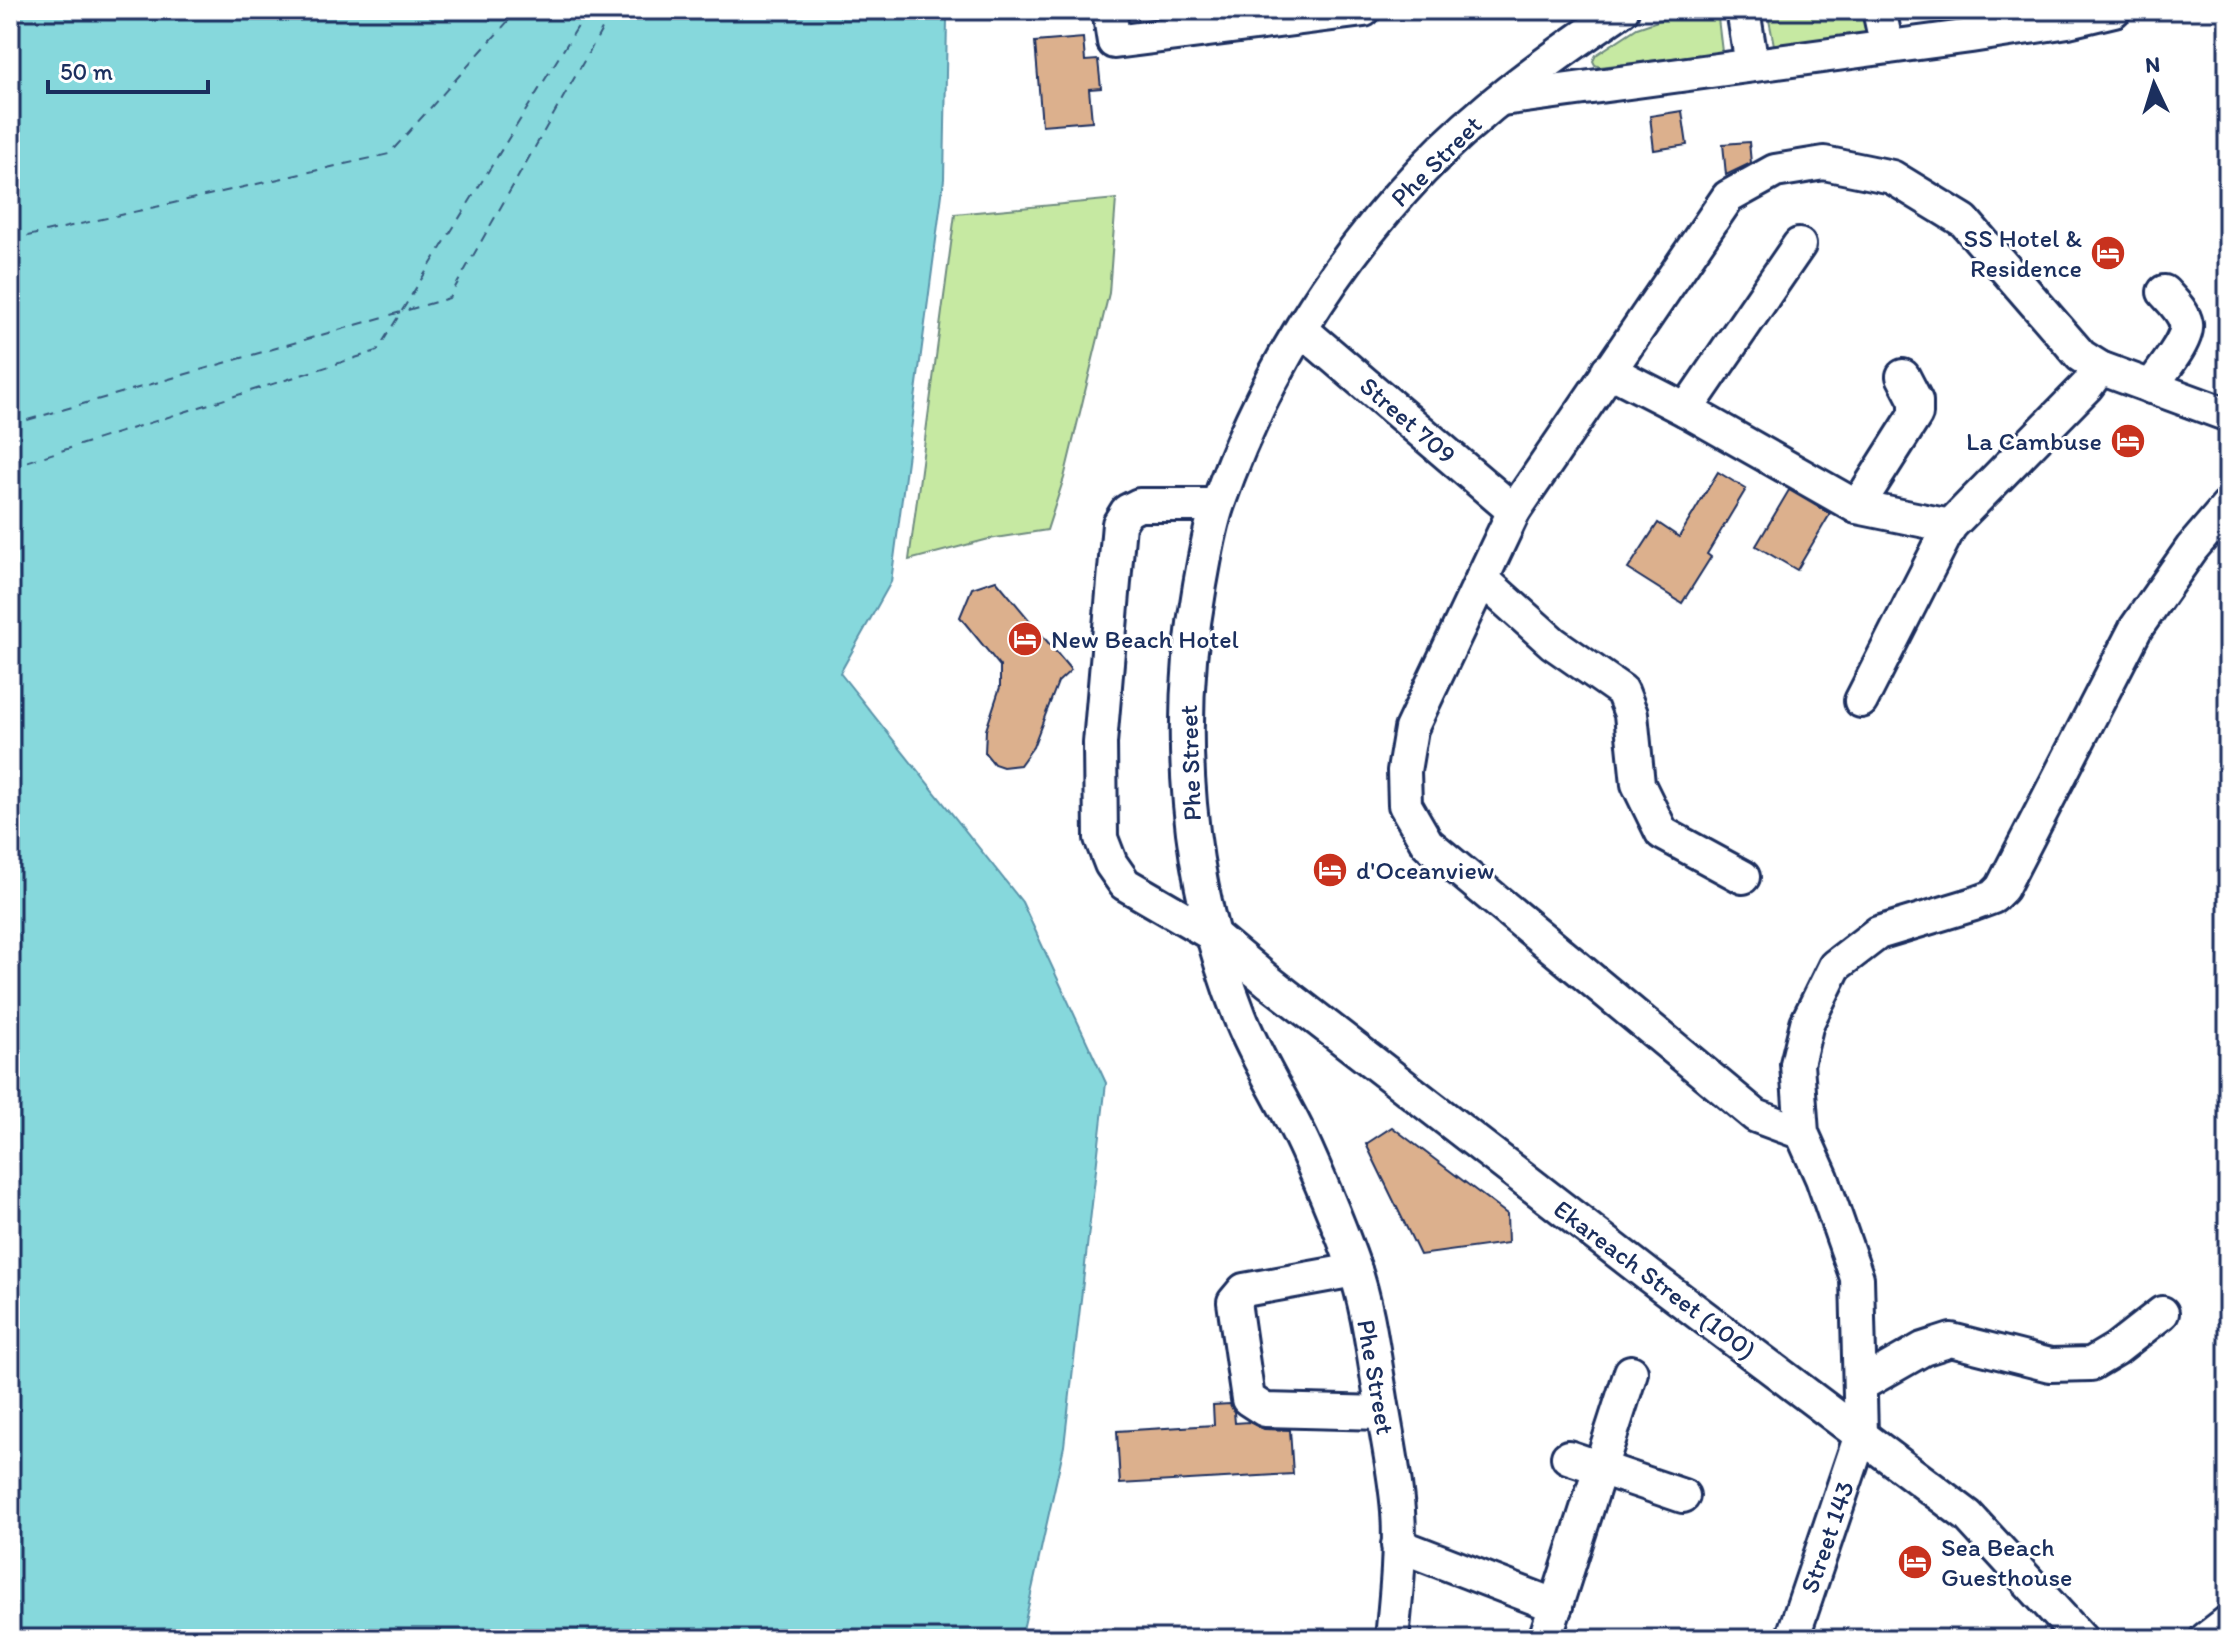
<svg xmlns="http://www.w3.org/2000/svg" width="2238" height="1649" font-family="Itim,sans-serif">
<rect width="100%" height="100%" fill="#fff"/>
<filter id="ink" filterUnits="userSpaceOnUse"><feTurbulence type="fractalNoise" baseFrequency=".0125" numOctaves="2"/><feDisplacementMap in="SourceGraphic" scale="16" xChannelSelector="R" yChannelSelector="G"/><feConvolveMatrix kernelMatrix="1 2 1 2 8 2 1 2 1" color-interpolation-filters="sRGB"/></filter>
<g filter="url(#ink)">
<g fill="#c6e9a2" stroke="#708c80" stroke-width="2">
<polygon points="1690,10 1717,10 1722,52 1600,67 1595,65 1593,61 1596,55 1637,28"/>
<polygon points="1767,10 1864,10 1872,35 1774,45"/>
<polygon points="1116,199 1109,293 1064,478 1047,530 989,539 909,560 955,214"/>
</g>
<polygon fill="#86d8dc" stroke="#5b94aa" stroke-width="2" points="10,10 915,10 947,20 944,179 891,582 840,673 1022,902 1106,1083 1064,1446 1021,1639 10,1639"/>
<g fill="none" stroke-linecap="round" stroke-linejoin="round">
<g stroke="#36597e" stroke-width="2" stroke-dasharray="10 8" stroke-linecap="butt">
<polyline points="10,240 389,154 518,10"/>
<polyline points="10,425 449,298 613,10"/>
<polyline points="10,467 377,351 588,10"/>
</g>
</g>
<g fill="#dcb08d" stroke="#1b2f5e" stroke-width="2">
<polygon points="1083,38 1085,61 1098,60 1101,88 1089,89 1092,121 1042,125 1035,42"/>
<polygon points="1682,111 1687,145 1654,150 1650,116"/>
<polygon points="1749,142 1751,163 1726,175 1723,144"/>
<polygon points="1718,472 1746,489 1707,554 1711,557 1682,603 1628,569 1658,523 1679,537"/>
<polygon points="1789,490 1830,514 1797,570 1756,546"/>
<polygon points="996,580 1071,670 1058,682 1033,747 1020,765 1003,767 994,764 985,753 986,730 1000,687 1000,666 960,617 972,588"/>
<polygon points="1392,1127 1507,1214 1508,1243 1420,1255 1366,1144"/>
<polygon points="1230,1404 1234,1412 1235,1423 1249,1422 1264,1429 1290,1430 1293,1474 1120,1484 1117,1431 1214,1425 1213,1405"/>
</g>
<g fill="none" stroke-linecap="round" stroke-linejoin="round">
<g stroke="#1b2f5e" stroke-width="38">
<g id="minor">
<polyline points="1109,10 1114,42 1364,10"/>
<polyline points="1743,10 1752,65"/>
<polyline points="1879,10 1887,47"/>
<polyline points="1502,99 1971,36 2068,21 2114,10"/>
<polyline points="1302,330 1514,511"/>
<polyline points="1608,370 1686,410 1857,507 1950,526 2087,386 2100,368"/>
<path d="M2151,387c9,-14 38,-47 35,-63 -2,-12 -14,-23 -22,-32"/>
<polyline points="1686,410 1799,245"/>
<polyline points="1217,505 1139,505 1127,511 1119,524 1100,743 1101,838 1111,864 1125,884 1213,935 1268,981 1648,1275 1968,1516 2081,1639"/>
<polyline points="1857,507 1916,414 1916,401 1903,376"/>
<polyline points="1482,579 1553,643 1622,691 1631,714 1638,784 1662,833 1743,877"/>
<polyline points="1861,701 1950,526"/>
<polyline points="1802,1133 1756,1116 1427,843 1405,805 1404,771 1411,729 1514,511 1728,197 1775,171 1824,163 1892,177 1964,221 2081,356 2100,368 2228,415"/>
<polyline points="1355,1270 1244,1290 1234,1302 1248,1399 1265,1410 1383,1413"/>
<polyline points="1860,1385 1923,1349 1951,1340 2050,1365 2091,1364 2116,1349 2162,1313"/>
<polyline points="1568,1457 1683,1496"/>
<polyline points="1398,1545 1556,1606"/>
<path d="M1392,1639c4,-42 9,-86 6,-128 -3,-39 -12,-79 -18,-118 -7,-42 -12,-86 -26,-126 -14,-40 -31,-80 -48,-118 -20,-45 -48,-86 -66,-132 -54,-136 -66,-288 -40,-432 5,-27 9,-55 18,-81 42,-122 115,-240 204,-334 59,-62 129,-112 200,-160"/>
<polyline points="1545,1639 1631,1372"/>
<polyline points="1792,1639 1861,1435 1857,1278 1822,1178 1802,1133 1797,1064 1807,1023 1835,966 1878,933 1974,904 1993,897 2002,888 2136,628 2192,548 2228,506"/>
<polyline points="2206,1639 2228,1622"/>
</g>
</g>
<use href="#minor" stroke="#fff" stroke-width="32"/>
</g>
</g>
<defs>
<g id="hotel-disc" transform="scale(1.8)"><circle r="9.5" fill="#c8321e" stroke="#fff"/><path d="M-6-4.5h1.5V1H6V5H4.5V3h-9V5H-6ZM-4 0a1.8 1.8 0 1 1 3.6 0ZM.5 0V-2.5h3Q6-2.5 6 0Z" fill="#fff"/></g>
</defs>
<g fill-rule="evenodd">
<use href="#hotel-disc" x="2108" y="253"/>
<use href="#hotel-disc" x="2128" y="441"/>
<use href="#hotel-disc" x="1025" y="639"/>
<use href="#hotel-disc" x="1330" y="870"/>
<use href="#hotel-disc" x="1915" y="1562"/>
</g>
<g text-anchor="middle" stroke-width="6" stroke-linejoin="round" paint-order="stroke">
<g font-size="26" fill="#1b2f5e" stroke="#fff">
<text transform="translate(1436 161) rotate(-45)" y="9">Phe Street</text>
<text transform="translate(1408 420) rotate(41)" y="9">Street 709</text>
<text transform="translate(1190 763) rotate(-92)" y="9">Phe Street</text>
<text transform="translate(1655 1279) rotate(37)" y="9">Ekareach Street (100)</text>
<text transform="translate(1376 1377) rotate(80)" y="9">Phe Street</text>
<text transform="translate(1827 1537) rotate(-71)" y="9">Street 143</text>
</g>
<g font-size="26" fill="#1b2f5e" stroke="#fff" text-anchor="start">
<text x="2082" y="247" text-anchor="end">SS Hotel &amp;<tspan x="2082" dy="30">Residence</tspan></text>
<text x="2102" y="450" text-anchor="end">La Cambuse</text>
<text x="1051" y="648">New Beach Hotel</text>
<text x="1356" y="879">d'Oceanview</text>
<text x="1941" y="1556">Sea Beach<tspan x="1941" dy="30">Guesthouse</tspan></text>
</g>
</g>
<rect width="2238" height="1649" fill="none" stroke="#fff" stroke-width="40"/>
<rect x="20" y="20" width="2198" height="1609" fill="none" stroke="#1b2f5e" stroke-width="3" filter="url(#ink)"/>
<g transform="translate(2154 84) rotate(356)" stroke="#ffffff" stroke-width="6" paint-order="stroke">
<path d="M0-6L14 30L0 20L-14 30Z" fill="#1b2f5e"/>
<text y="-12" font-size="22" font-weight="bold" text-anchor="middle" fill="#1b2f5e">N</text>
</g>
<path d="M48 80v12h160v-12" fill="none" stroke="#1b2f5e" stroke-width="4"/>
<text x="60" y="80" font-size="24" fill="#1b2f5e" stroke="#ffffff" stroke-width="6" paint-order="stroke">50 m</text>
</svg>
